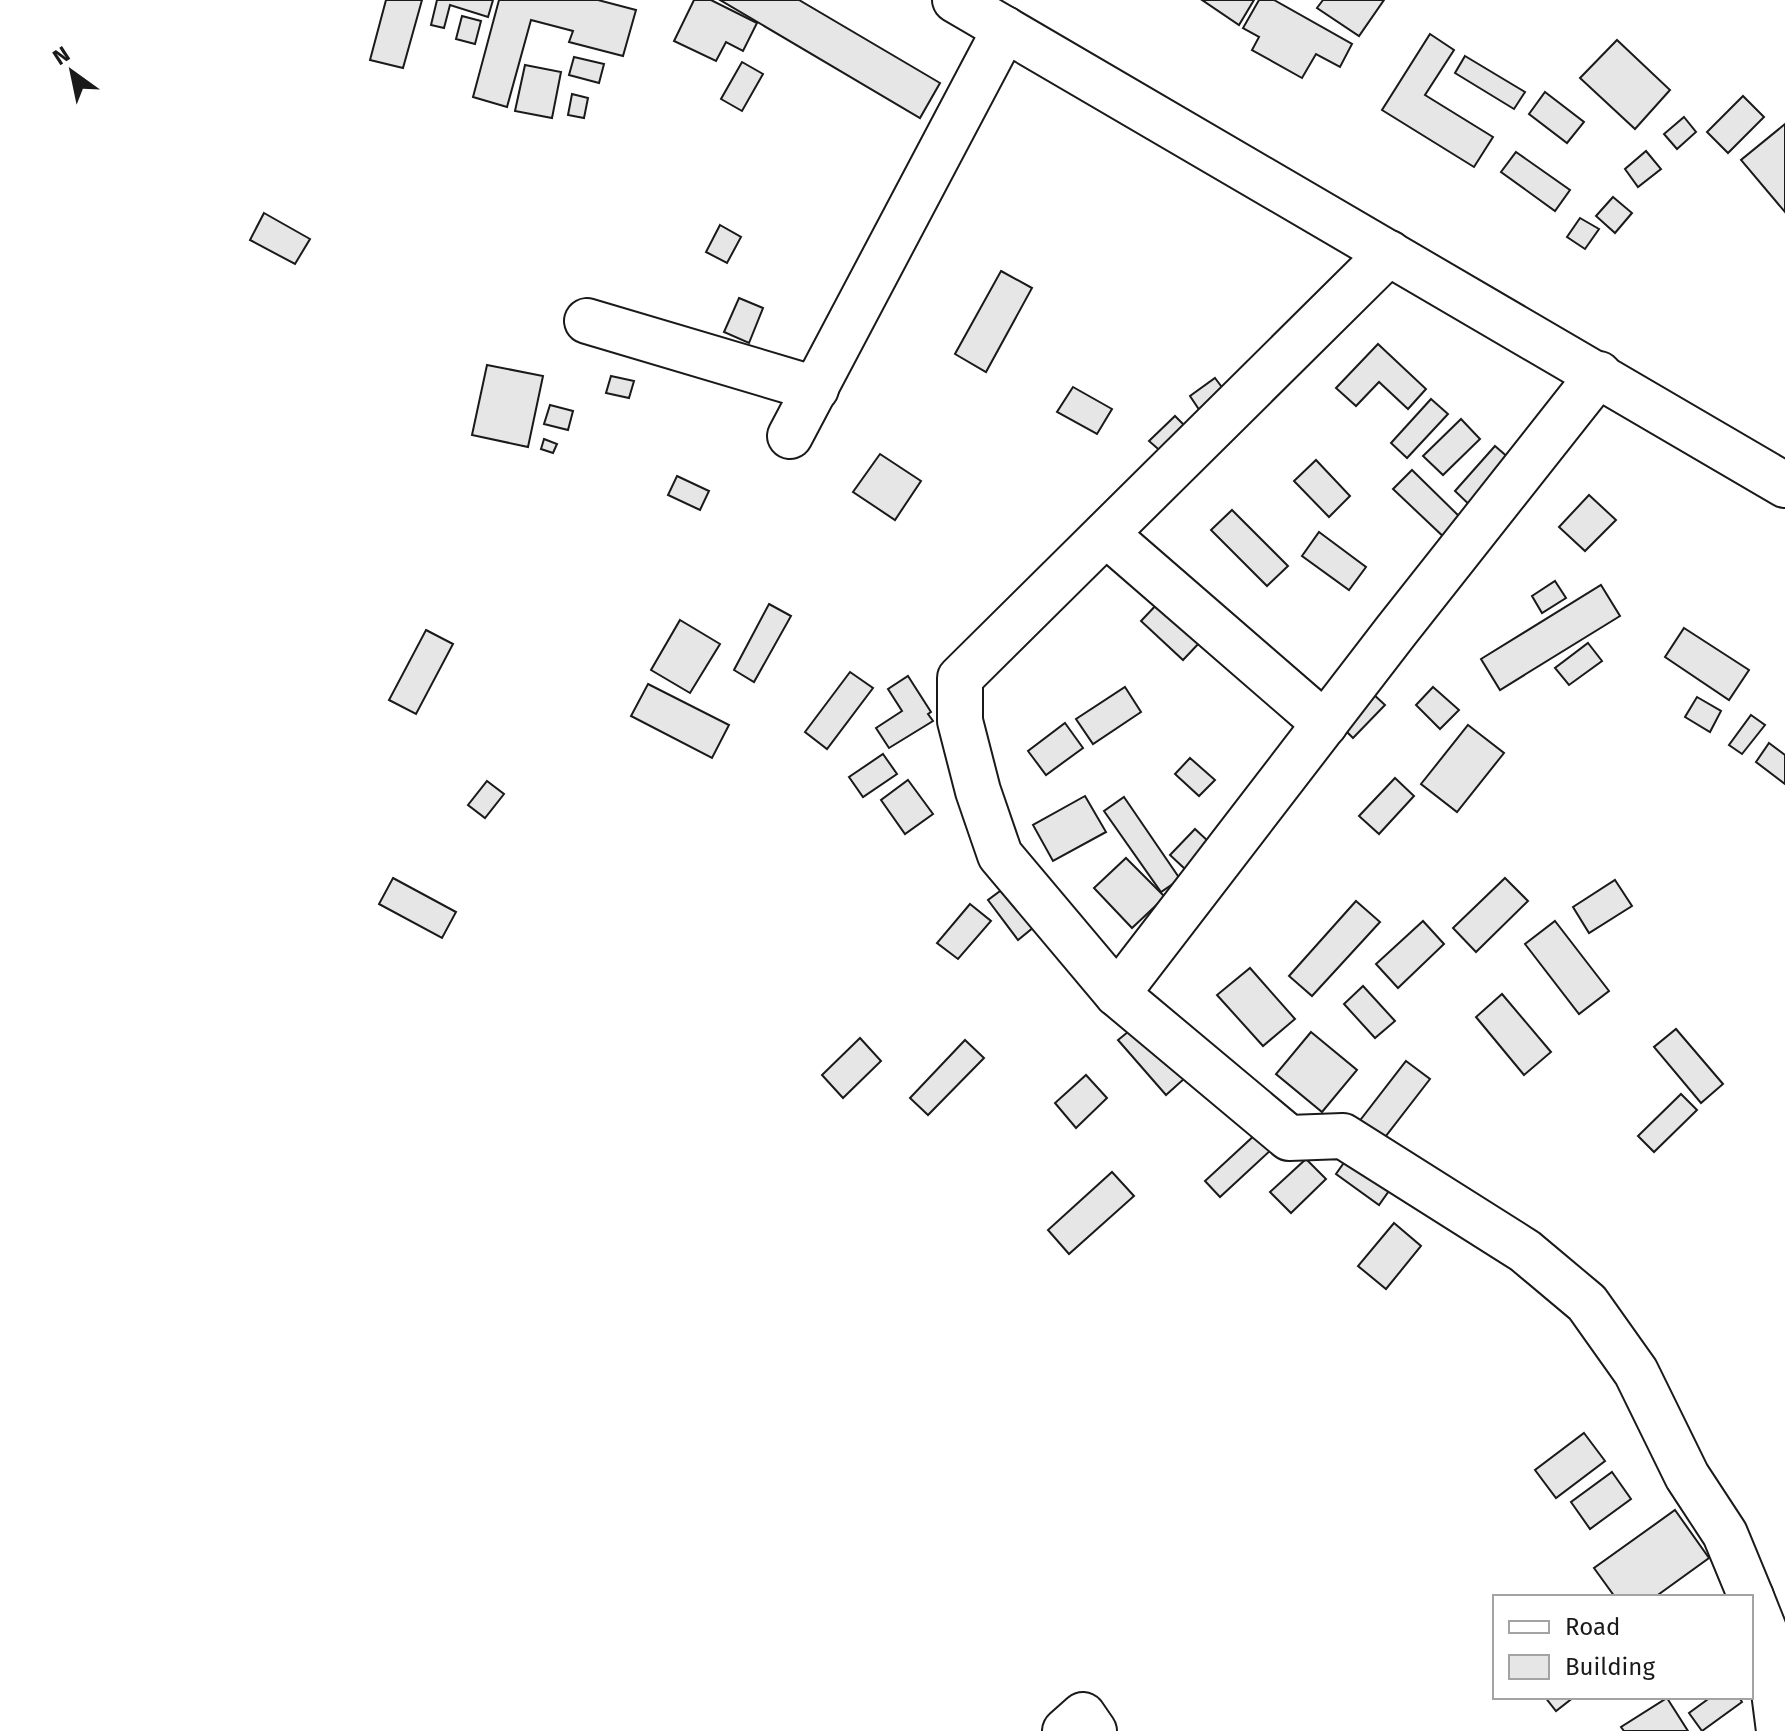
<svg xmlns="http://www.w3.org/2000/svg" width="1785" height="1731" font-family="'Fira Sans',sans-serif">
<rect width="100%" height="100%" fill="#fff"/>
<g fill="#e6e6e6" stroke="#1a1a1a" stroke-width="2">
<polygon points="386,0 422,0 403,68 370,60"/>
<polygon points="437,0 493,0 488,17 450,5 444,28 431,25"/>
<polygon points="499,0 598,0 636,10 623,56 569,42 573,31 531,20 507,107 473,97"/>
<polygon points="694,0 711,0 757,23 743,51 726,42 716,61 674,41"/>
<polygon points="720,0 799,0 940,83 920,118"/>
<polygon points="1202,0 1254,0 1239,25"/>
<polygon points="1259,0 1274,0 1352,44 1340,67 1316,54 1302,78 1252,50 1259,37 1243,28"/>
<polygon points="1323,0 1384,0 1359,36 1317,8"/>
<polygon points="462,16 481,21 475,44 456,39"/>
<polygon points="1430,34 1454,50 1425,95 1493,137 1474,167 1382,110"/>
<polygon points="1617,40 1670,90 1635,129 1580,78"/>
<polygon points="1465,56 1525,92 1514,109 1455,73"/>
<polygon points="574,57 604,64 599,83 569,75"/>
<polygon points="742,62 763,74 742,111 721,99"/>
<polygon points="525,65 561,72 552,118 515,111"/>
<polygon points="1545,92 1584,122 1567,143 1529,114"/>
<polygon points="572,94 588,98 584,118 568,115"/>
<polygon points="1743,96 1764,117 1728,153 1707,132"/>
<polygon points="1684,117 1696,132 1677,149 1664,134"/>
<polygon points="1785,124 1785,212 1741,160"/>
<polygon points="1646,151 1661,169 1638,187 1625,169"/>
<polygon points="1516,152 1570,190 1555,211 1501,172"/>
<polygon points="1613,197 1632,213 1615,233 1596,216"/>
<polygon points="264,213 310,239 295,264 250,240"/>
<polygon points="1580,218 1599,229 1585,249 1567,237"/>
<polygon points="720,225 741,237 727,263 706,252"/>
<polygon points="1001,271 1032,288 986,372 955,354"/>
<polygon points="739,298 763,308 749,343 724,332"/>
<polygon points="1378,344 1426,389 1408,409 1379,382 1356,406 1336,388"/>
<polygon points="487,365 543,376 528,447 472,435"/>
<polygon points="611,376 634,381 629,398 606,393"/>
<polygon points="1215,378 1230,398 1204,417 1190,396"/>
<polygon points="1073,387 1112,409 1097,434 1057,412"/>
<polygon points="1431,399 1448,414 1407,458 1391,443"/>
<polygon points="550,405 573,411 568,430 544,424"/>
<polygon points="1175,416 1190,431 1165,455 1149,441"/>
<polygon points="1461,419 1480,439 1443,475 1423,456"/>
<polygon points="544,439 557,444 553,453 541,449"/>
<polygon points="1495,446 1517,465 1476,511 1455,491"/>
<polygon points="880,454 921,481 895,520 853,492"/>
<polygon points="1316,460 1350,496 1329,517 1294,481"/>
<polygon points="1412,470 1466,523 1448,541 1393,489"/>
<polygon points="677,476 709,491 700,510 668,495"/>
<polygon points="1589,495 1616,520 1585,551 1559,527"/>
<polygon points="1232,510 1288,566 1267,586 1211,530"/>
<polygon points="1319,532 1366,567 1349,590 1302,556"/>
<polygon points="1555,581 1566,598 1542,613 1532,596"/>
<polygon points="1601,585 1620,616 1500,690 1481,659"/>
<polygon points="1160,601 1202,640 1183,660 1141,621"/>
<polygon points="769,604 791,616 754,682 734,670"/>
<polygon points="680,620 720,644 690,693 651,670"/>
<polygon points="1684,628 1749,670 1729,700 1665,657"/>
<polygon points="426,630 453,644 416,714 389,700"/>
<polygon points="1588,643 1602,661 1569,685 1555,668"/>
<polygon points="850,672 873,688 827,749 805,732"/>
<polygon points="908,676 931,712 928,714 933,721 889,748 876,728 902,711 888,689"/>
<polygon points="648,684 729,725 712,758 631,716"/>
<polygon points="1125,687 1141,712 1093,744 1076,719"/>
<polygon points="1433,687 1459,710 1440,729 1416,705"/>
<polygon points="1371,692 1385,705 1353,738 1339,724"/>
<polygon points="1697,697 1721,711 1710,732 1685,717"/>
<polygon points="1751,715 1765,725 1742,754 1729,745"/>
<polygon points="1065,723 1083,748 1046,775 1028,751"/>
<polygon points="1468,725 1504,753 1457,812 1421,784"/>
<polygon points="1769,743 1785,755 1785,784 1756,762"/>
<polygon points="883,754 897,774 863,797 849,777"/>
<polygon points="1190,758 1215,780 1199,796 1175,774"/>
<polygon points="1395,778 1414,796 1379,834 1359,816"/>
<polygon points="908,780 933,814 905,834 881,800"/>
<polygon points="487,781 504,794 485,818 468,805"/>
<polygon points="1085,796 1106,832 1053,861 1033,825"/>
<polygon points="1124,797 1180,879 1161,892 1104,811"/>
<polygon points="1195,829 1209,842 1185,869 1170,855"/>
<polygon points="1126,858 1165,897 1132,928 1094,888"/>
<polygon points="393,878 456,912 442,938 379,904"/>
<polygon points="1505,878 1528,901 1476,952 1453,928"/>
<polygon points="1615,880 1632,906 1589,933 1573,907"/>
<polygon points="1011,883 1040,922 1018,940 988,900"/>
<polygon points="1356,901 1380,922 1312,996 1289,976"/>
<polygon points="970,904 991,921 958,959 937,943"/>
<polygon points="1423,921 1444,944 1398,988 1376,964"/>
<polygon points="1555,921 1609,991 1579,1014 1525,944"/>
<polygon points="1250,968 1295,1019 1263,1046 1217,995"/>
<polygon points="1363,986 1395,1021 1375,1038 1344,1004"/>
<polygon points="1502,994 1551,1052 1524,1075 1476,1017"/>
<polygon points="1139,1023 1185,1078 1166,1095 1118,1040"/>
<polygon points="1676,1029 1723,1084 1701,1103 1654,1047"/>
<polygon points="1311,1032 1357,1070 1322,1112 1276,1074"/>
<polygon points="860,1038 881,1061 843,1098 822,1075"/>
<polygon points="965,1040 984,1058 928,1115 910,1098"/>
<polygon points="1406,1061 1430,1079 1382,1141 1358,1123"/>
<polygon points="1086,1075 1107,1098 1076,1128 1055,1103"/>
<polygon points="1681,1094 1697,1110 1654,1152 1638,1136"/>
<polygon points="1257,1133 1272,1149 1220,1197 1205,1181"/>
<polygon points="1348,1157 1391,1188 1379,1205 1336,1174"/>
<polygon points="1306,1159 1326,1179 1291,1213 1270,1192"/>
<polygon points="1112,1172 1134,1196 1069,1254 1048,1230"/>
<polygon points="1394,1223 1421,1246 1386,1289 1358,1266"/>
<polygon points="1584,1433 1605,1461 1556,1498 1535,1470"/>
<polygon points="1612,1472 1631,1499 1590,1529 1571,1502"/>
<polygon points="1675,1510 1709,1558 1655,1597 1615,1597 1594,1568"/>
<polygon points="1545,1697 1574,1697 1556,1711"/>
<polygon points="1711,1697 1739,1697 1742,1702 1702,1731 1689,1713"/>
<polygon points="1667,1698 1688,1731 1624,1731 1621,1727"/>
</g>
<g fill="none" stroke-linecap="round" stroke-linejoin="round">
<g stroke="#1a1a1a" stroke-width="48">
<g id="street">
<polyline points="1389,253 960,678 960,721 978,791 1000,855 1117,994 1289,1138 1343,1136 1525,1251 1587,1303 1636,1372 1687,1476 1725,1534 1751,1597"/>
<polyline points="587,321 816,389"/>
<polyline points="790,436 1005,29"/>
<polyline points="1106,534 1325,724"/>
<polyline points="1117,994 1396,631 1599,374"/>
<polyline points="1751,1597 1767,1637 1779,1731"/>
<polyline points="1065,1731 1083,1715 1094,1731"/>
</g>
</g>
<g stroke="#1a1a1a" stroke-width="48">
<polyline id="secondary" points="955,0 1785,485"/>
</g>
<use href="#street" stroke="#fff" stroke-width="44"/>
<use href="#secondary" stroke="#fff" stroke-width="44"/>
</g>
<rect x="1493" y="1595" width="260" height="104" fill="#ffffff" stroke="#a3a3a3" stroke-width="2"/>
<rect x="1509" y="1621" width="40" height="12" fill="#ffffff" stroke="#a3a3a3" stroke-width="2"/>
<text x="1565" y="1635" font-size="24" fill="#1a1a1a">Road</text>
<rect x="1509" y="1655" width="40" height="24" fill="#e6e6e6" stroke="#a3a3a3" stroke-width="2"/>
<text x="1565" y="1675" font-size="24" fill="#1a1a1a">Building</text>
<g transform="translate(72 72) rotate(327)" stroke="#ffffff" stroke-width="6" paint-order="stroke">
<path d="M0-6L14 30L0 20L-14 30Z" fill="#1a1a1a"/>
<text y="-12" font-size="22" font-weight="bold" text-anchor="middle" fill="#1a1a1a">N</text>
</g>
</svg>
